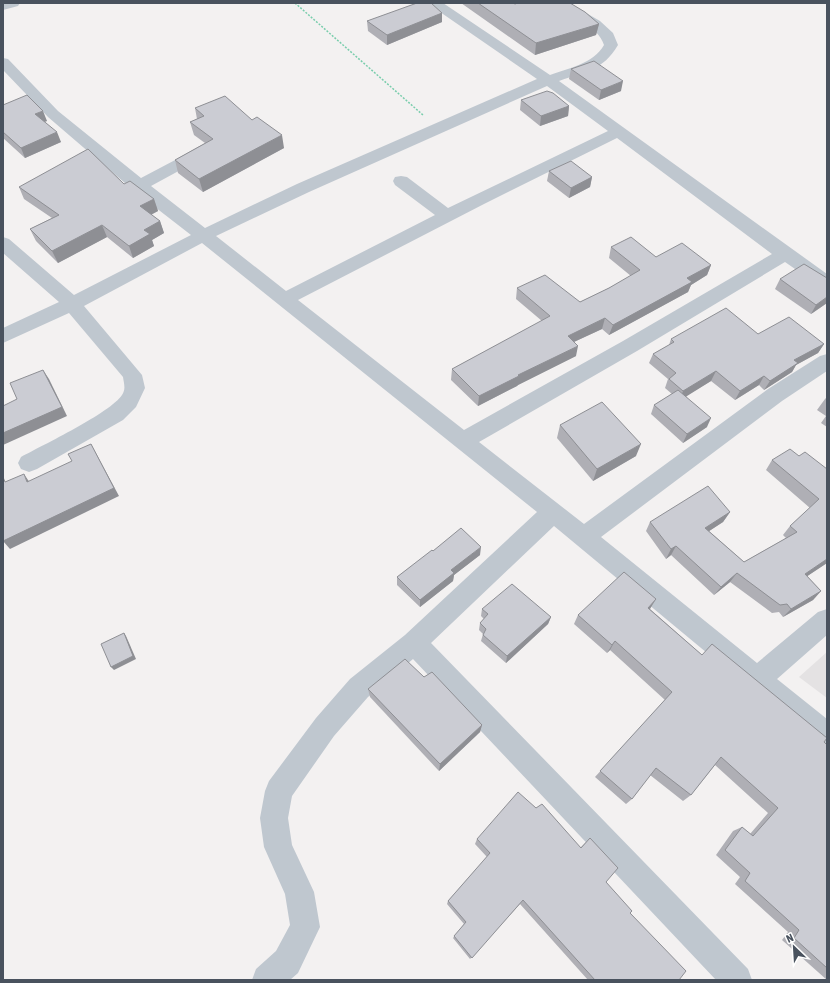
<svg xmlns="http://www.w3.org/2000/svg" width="830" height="983" font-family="'Asap Condensed',sans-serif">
<rect width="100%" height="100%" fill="#f3f1f1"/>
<polygon fill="#e4e2e3" points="827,652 827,698 799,677"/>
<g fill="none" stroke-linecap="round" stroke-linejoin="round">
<polyline stroke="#79cdac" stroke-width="1.5" stroke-dasharray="2 1.5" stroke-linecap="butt" points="295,3 423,115"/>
<g fill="#bfc7cf" fill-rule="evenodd">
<polygon points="3,3 20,3 18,6 3,10"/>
<path d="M427,3h16l107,72c19,-7 43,-11 54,-30 -6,-19 -32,-29 -49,-39l-2,-3h16l31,18 13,12 5,12c-15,26 -33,26 -59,36l268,193v15l-6,-2 -36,-25 -148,89 -158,91 105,82 184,-135 52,-33 7,-2v17l-45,30 -181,136 156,126 61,-51 9,-3v26l-50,44 50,40v30l-9,-4 -264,-219 -123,117 317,326 4,11h-36l-303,-321 -45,38 -34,39 -42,60 -4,22 4,27 22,47 6,35 -22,46 -8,7h-38l4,-11 20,-18 14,-26 -5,-31 -21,-47 -4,-29 5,-27 4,-10 47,-63 34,-39 55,-44 132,-123 -335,-269 -118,63 58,69 3,13 -9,19 -13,13 -86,49 -8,3 -8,-3 -3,-6 3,-6c22,-12 89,-44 101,-62 4,-6 2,-11 1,-18l-54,-64 -66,30v-15l56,-26 -56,-49v-16l6,2 65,56 117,-60 -58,-45 -85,-73 -45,-47v-12l5,1 50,52 83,67 55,-29 6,-2 6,2 2,3 -2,3 -57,31 54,42 92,-44 240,-105zM547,86l61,45 -160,77 -41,-31 -6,-1 -6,1 -2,4 2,4 40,30 -149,76 -70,-55 93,-44zM617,138l155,116 -149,87 -159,89 -166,-130 186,-96z"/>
</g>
</g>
<g fill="#afafb5">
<polygon points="461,3 513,3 515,4 599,24 596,35 535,55"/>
<polygon points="442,13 442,22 387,45 368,31 367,21"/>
<polygon points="571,69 621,91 599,100 569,79"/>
<polygon points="521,100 569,106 568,116 540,126 520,110"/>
<polygon points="3,105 47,121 44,122 61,142 25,158 3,138"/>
<polygon points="195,108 284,148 203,192 178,173 175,160 205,143 194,135 190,122 197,119"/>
<polygon points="549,171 592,177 590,187 569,198 547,181"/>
<polygon points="124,184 154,199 158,211 151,215 160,221 164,233 152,240 154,246 133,258 107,237 58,263 36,241 30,229 52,218 24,199 19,187"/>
<polygon points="611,247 656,257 711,265 707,275 691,285 688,292 609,335 602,329 574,342 576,356 518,385 517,386 478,406 451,380 452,369 542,321 516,299 517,288 580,302 609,288 631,276 609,258"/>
<polygon points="827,278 827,303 811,314 775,289 780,279"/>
<polygon points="758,334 824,344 818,353 796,365 792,372 764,390 759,385 735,400 711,381 686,396 707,427 683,443 651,414 654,405 672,394 665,388 668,379 649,363 653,354 669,345 671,339"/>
<polygon points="827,397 827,427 821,423 826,416 817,410 825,399"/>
<polygon points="560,425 636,456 593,481 557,438"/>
<polygon points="799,456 827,469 827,563 807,576 821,591 813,600 783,617 779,612 772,613 730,582 714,595 671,555 666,559 646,531 650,522 730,512 723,522 709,531 744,562 786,538 783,535 790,526 810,508 766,470 772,460"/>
<polygon points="433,551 480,555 454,575 453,581 420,607 397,585 397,577"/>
<polygon points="482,609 551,617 548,624 506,663 481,641 483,634 479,630 480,623 484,619 481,616"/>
<polygon points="650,609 702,655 827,745 827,980 782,940 788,932 735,884 740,877 716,855 733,831 742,827 750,834 768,813 715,765 691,795 683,801 650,775 632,799 626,804 595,777 665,700 610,650 607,653 574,624 578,615"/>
<polygon points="424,677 482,725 480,732 439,771 370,697 368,689"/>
<polygon points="590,838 606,882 630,913 679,980 588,980 520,904 470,959 453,938 464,924 447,904 448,901 487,857 475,844 477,839 581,847"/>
</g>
<g fill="#8e8f94">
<polygon points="442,13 442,22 387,45 387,35"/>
<polygon points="599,24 596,35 535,55 536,43"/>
<polygon points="623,81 621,91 599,100 601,90"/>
<polygon points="569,106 568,116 540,126 541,116"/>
<polygon points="43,111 47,121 39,124 35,114"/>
<polygon points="57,132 61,142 25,158 21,148"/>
<polygon points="282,135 284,148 203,192 199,179"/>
<polygon points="592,177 590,187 569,198 571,188"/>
<polygon points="154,199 158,211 144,218 140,206"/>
<polygon points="160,221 164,233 152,240 154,246 133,258 129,246 144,230"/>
<polygon points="102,225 107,237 58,263 52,251"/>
<polygon points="711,265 707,275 691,285 688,292 609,335 613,325 687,278"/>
<polygon points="827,297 827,303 811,314 816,305"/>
<polygon points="605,318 602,329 565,346 568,336"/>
<polygon points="824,344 818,353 796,365 792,372 764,390 770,381 794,360"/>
<polygon points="578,346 576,356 518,385 517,386 478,406 479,396 518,375"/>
<polygon points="43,370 49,379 67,416 3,445 3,433"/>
<polygon points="716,371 711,381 679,401 683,391"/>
<polygon points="764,376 759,385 735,400 740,391"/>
<polygon points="711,418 707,427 683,443 687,434"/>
<polygon points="91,444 119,496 10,549 3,541"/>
<polygon points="641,444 636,456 593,481 597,469"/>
<polygon points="24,474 30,483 27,482"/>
<polygon points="730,512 723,522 700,537 705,528"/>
<polygon points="676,546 671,555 666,559 671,549"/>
<polygon points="481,547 480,555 454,575 453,581 420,607 420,600 451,570"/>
<polygon points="827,559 827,563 797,583 805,574"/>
<polygon points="737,573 730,582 714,595 721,587"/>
<polygon points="821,591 813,600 783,617 791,609"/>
<polygon points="656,599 650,609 642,617 648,608"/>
<polygon points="551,617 548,624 506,663 507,656"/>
<polygon points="124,633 126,636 136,659 114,670 111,667"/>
<polygon points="615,641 610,650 607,653 612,645"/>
<polygon points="482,725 480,732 439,771 440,764"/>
</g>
<g fill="#cbccd3" stroke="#8e8f94">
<polygon points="417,3 431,3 442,13 387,35 367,21"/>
<polygon points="478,3 513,3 515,4 518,3 570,3 585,12 599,24 536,43"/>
<polygon points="594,61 623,81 601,90 571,69"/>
<polygon points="547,91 553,93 569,106 541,116 521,100"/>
<polygon points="27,95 43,111 35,114 57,132 21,148 3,132 3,105"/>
<polygon points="225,96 252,120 257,117 282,135 199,179 175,160 213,139 190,122 204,116 195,108"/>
<polygon points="88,149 124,184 130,181 154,199 140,206 160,221 144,230 150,234 129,246 102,225 52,251 30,229 59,215 19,187"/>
<polygon points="571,161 592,177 571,188 549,171"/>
<polygon points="631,237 656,257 682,243 711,265 687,278 692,282 613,325 605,318 568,336 578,346 518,375 519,376 479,396 452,369 550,316 517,288 545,275 580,302 609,288 640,270 611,247"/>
<polygon points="804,264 827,278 827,297 816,305 780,279"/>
<polygon points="726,308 758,334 789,317 824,344 794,360 798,363 770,381 764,376 740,391 716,371 683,391 669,379 676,373 653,354 674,342 671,339"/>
<polygon points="43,370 62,407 3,433 3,406 17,399 10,383"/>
<polygon points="678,390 711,418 687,434 654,405"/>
<polygon points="602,402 641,444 597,469 560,425"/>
<polygon points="91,444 114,488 3,541 3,477 5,482 24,474 27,482 72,461 68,454"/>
<polygon points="790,449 799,456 805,452 827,469 827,559 805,574 821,591 791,609 787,604 780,605 737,573 721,587 676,546 671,549 650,522 708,486 730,512 705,528 744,562 797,532 790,526 819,499 772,460"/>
<polygon points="461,528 481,547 451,570 454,573 420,600 397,577 432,550 433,551"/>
<polygon points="624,572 656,599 648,608 702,655 712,644 827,738 824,742 827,745 827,968 794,938 799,930 745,881 750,873 725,850 742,827 753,836 778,808 721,757 691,795 656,768 632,799 600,771 672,692 615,641 612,645 578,615"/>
<polygon points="512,584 551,617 507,656 483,635 486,629 480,623 488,614 482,609"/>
<polygon points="124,633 133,656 111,667 101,644"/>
<polygon points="405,659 424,677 432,672 482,725 440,764 368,689"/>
<polygon points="518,792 536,808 542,804 581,848 590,838 618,868 606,882 632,911 630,913 686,971 679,980 595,980 523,900 472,958 454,936 466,922 448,901 490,853 477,839"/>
</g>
<rect width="830" height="983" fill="none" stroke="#49525e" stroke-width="8"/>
<g transform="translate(794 947) rotate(335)" stroke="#ffffff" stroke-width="3" paint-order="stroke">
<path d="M0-3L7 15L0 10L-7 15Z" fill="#49525e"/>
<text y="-6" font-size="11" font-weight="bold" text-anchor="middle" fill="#49525e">N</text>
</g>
</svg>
